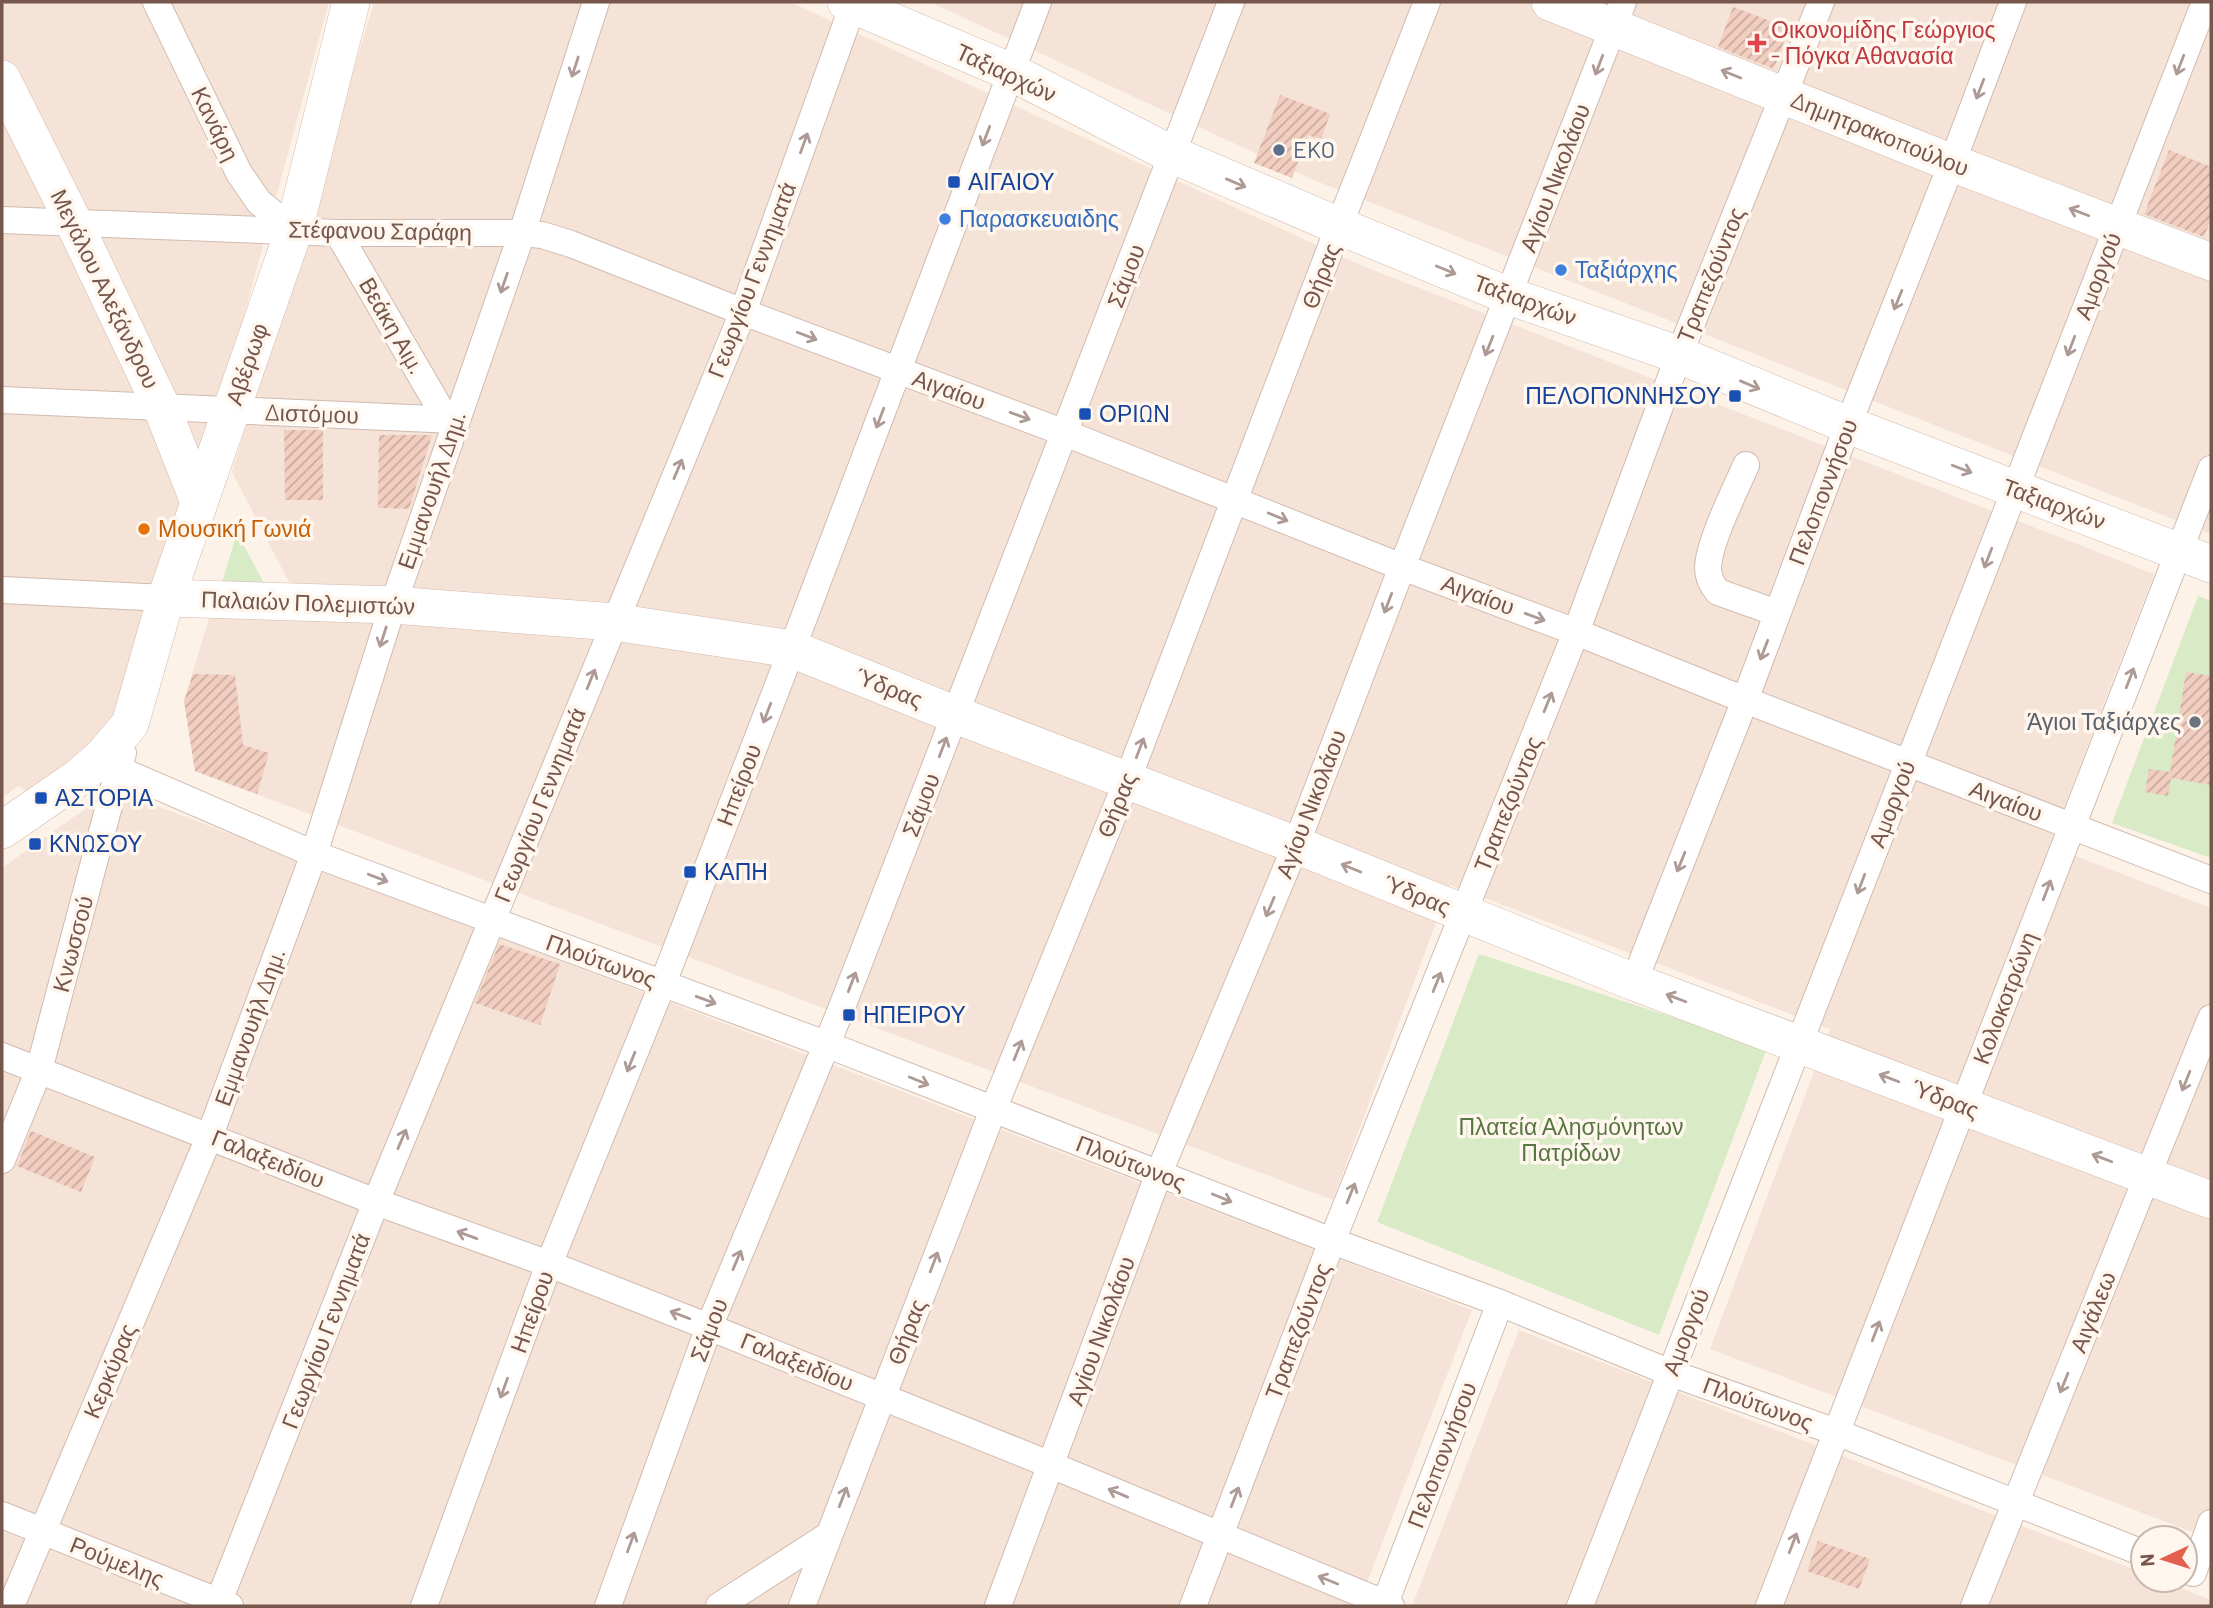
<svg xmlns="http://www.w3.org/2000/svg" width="2213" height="1608" font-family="Barlow,sans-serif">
<defs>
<pattern id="building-hatch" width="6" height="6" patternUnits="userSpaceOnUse" patternTransform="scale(1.75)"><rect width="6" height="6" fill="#f2cec0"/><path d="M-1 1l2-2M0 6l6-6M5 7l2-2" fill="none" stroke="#c9aa9e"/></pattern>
</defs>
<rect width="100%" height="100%" fill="#fcf2e8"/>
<g fill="#f4e3d6">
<polygon points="2,2 329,2 142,692 41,798 18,786 2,798"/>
<polygon points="374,2 790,2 1360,265 2154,574 2049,846 2211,908 2211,1539 1710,1349 1830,1029 1450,885 1333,1200 195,771 184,701 210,615 308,619 232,472"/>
<polygon points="930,2 2211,2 2211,534 1311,179"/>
<polygon points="113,789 1472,1310 1358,1606 2,1606 2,868"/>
<polygon points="1519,1330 2143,1573 2143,1580 2161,1580 2211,1600 2211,1606 1412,1606"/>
</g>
<g fill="#d9eac6">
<polygon points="237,533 270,594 219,592"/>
<polygon points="2198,596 2211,601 2211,858 2112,823"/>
<polygon points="1479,954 1767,1048 1659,1335 1377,1222"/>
</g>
<g fill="url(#building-hatch)">
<polygon points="1733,7 1789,28 1774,69 1718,47"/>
<polygon points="1280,95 1330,114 1321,139 1308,135 1292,178 1254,163"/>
<polygon points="2169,150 2211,167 2211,218 2204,237 2144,214"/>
<polygon points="284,430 323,430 323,500 285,500"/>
<polygon points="379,435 432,435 409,509 378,508"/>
<polygon points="2186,672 2211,676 2211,785 2171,778 2168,796 2145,792 2149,769 2170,772"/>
<polygon points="193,674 235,675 243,745 269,753 257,794 195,771 184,701"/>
<polygon points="499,944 560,964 540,1025 475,1003"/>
<polygon points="31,1131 95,1157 81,1192 17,1166"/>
<polygon points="1818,1541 1870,1559 1859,1589 1807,1571"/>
</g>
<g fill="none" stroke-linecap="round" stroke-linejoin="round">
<g stroke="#d1bbb0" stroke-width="28">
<g id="street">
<polyline points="156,2 239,173 259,202 294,230"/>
<polyline points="2,220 338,233 522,233 542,235 571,244 743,312 1065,433 1402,567 1576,632 1745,700 2211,880"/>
<polyline points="338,233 446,419"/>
<polyline points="2,400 455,420"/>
<path d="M1746,465c-11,26 -37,76 -38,103 0,9 4,17 10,24l59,21"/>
<polyline points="2,590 166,598"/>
<polyline points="120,770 314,854 828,1045 1332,1241 1500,1303 1671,1373 1836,1432 2143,1553"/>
<polyline points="1634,982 1745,700 1848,425 1952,163 2013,2"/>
<polyline points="2,1056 376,1202 549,1264 709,1327 1051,1465 1391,1606"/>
<polyline points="2,1160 39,1070 123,753"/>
<polyline points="2,1515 230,1606"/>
<polyline points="2193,1573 2211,1523"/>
<polyline points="11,1606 210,1135 314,854 393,605 522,233 596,2"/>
<polyline points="217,1606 376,1202 743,312 854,2"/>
<polyline points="424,1606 549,1264 663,983 792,649 1038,2"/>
<polyline points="608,1606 709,1327 840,1012 1231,2"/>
<polyline points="719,1606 829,1535"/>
<polyline points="802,1606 993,1110 1127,781 1339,226 1427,2"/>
<polyline points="998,1606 1159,1173 1296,845 1402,567 1623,2"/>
<polyline points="1193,1606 1332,1241 1576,632 1679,355 1821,2"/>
<polyline points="1384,1606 1500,1303"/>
<polyline points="1580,1606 2205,2"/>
<polyline points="1769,1606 2211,469"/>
<polyline points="1974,1606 2211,1018"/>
</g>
</g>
<g stroke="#d4baae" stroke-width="38">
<g id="secondary">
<polyline points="846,2 1011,72 1173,155 1339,226 1509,296 1679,355 1848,425 2211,564"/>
<polyline points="1550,2 1952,163 2211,262"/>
<polyline points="2,79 74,223 162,408 199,502"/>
<polyline points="166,598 393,605 614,622 792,649 956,715 1296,845 1634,982 2211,1200"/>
<polyline points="2,830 79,777 102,757 130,724 166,598 294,230 351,2"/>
</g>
</g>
<use href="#street" stroke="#fff" stroke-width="26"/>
<use href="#secondary" stroke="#fff" stroke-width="37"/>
</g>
<defs><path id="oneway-shaft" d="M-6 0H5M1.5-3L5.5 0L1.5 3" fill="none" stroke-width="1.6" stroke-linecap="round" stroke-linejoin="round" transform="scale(1.75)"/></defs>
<g stroke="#ad9a94">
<use href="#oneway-shaft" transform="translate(1599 65) rotate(111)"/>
<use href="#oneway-shaft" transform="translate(2180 65) rotate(111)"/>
<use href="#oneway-shaft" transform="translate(575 67) rotate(108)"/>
<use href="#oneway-shaft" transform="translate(1731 74) rotate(-158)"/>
<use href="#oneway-shaft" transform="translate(1980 89) rotate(111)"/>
<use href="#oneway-shaft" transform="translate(986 136) rotate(111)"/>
<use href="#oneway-shaft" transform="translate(804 143) rotate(-70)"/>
<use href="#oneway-shaft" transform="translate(1236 183) rotate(23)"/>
<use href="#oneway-shaft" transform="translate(2079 212) rotate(-159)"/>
<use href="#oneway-shaft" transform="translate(1446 270) rotate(22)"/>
<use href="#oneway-shaft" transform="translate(504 283) rotate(109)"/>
<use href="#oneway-shaft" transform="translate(1898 300) rotate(112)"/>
<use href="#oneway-shaft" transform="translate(807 336) rotate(21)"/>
<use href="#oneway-shaft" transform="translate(1489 346) rotate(112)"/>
<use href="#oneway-shaft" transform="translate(2071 346) rotate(111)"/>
<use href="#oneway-shaft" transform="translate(1750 385) rotate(23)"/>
<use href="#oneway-shaft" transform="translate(1020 416) rotate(20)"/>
<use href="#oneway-shaft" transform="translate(880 418) rotate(111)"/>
<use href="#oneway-shaft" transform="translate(678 469) rotate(-67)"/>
<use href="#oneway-shaft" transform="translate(1962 469) rotate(21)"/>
<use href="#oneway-shaft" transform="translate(1278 517) rotate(22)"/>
<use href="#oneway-shaft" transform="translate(1988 558) rotate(111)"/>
<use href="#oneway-shaft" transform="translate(1388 603) rotate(111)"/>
<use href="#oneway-shaft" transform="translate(1535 617) rotate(20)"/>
<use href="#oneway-shaft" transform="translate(383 637) rotate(108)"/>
<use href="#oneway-shaft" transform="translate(1764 650) rotate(111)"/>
<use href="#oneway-shaft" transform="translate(2130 678) rotate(-69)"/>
<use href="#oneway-shaft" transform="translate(591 679) rotate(-68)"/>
<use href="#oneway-shaft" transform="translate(1548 702) rotate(-68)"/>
<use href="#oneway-shaft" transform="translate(767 713) rotate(111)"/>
<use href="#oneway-shaft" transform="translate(943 747) rotate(-69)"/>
<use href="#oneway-shaft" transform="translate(1140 748) rotate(-69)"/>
<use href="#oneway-shaft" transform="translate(1681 862) rotate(112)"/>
<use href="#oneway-shaft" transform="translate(1351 868) rotate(-158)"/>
<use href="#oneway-shaft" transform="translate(378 878) rotate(21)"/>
<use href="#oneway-shaft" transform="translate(1861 884) rotate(111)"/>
<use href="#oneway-shaft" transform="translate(2047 890) rotate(-69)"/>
<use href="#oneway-shaft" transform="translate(1270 907) rotate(113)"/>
<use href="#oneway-shaft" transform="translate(852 982) rotate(-69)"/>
<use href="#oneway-shaft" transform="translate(1437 982) rotate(-68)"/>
<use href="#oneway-shaft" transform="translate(1676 998) rotate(-159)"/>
<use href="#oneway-shaft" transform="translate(706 1000) rotate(20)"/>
<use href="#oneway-shaft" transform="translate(1018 1050) rotate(-68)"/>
<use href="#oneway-shaft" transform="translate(631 1062) rotate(112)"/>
<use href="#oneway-shaft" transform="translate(1889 1078) rotate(-159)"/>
<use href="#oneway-shaft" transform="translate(919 1081) rotate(22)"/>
<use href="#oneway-shaft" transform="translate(2186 1081) rotate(112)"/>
<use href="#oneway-shaft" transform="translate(402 1139) rotate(-67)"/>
<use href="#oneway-shaft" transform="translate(2102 1158) rotate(-159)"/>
<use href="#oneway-shaft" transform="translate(1351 1193) rotate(-68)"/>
<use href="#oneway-shaft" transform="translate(1222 1198) rotate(22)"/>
<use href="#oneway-shaft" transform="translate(467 1235) rotate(-160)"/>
<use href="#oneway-shaft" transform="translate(737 1260) rotate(-67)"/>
<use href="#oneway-shaft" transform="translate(934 1262) rotate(-69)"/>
<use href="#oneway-shaft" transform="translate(680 1315) rotate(-159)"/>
<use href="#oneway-shaft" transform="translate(1876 1331) rotate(-69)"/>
<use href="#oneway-shaft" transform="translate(2064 1383) rotate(112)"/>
<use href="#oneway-shaft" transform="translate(504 1388) rotate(110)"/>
<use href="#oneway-shaft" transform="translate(1118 1493) rotate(-157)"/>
<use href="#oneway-shaft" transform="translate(843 1497) rotate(-69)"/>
<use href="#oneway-shaft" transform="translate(1235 1497) rotate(-69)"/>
<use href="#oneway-shaft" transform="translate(631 1542) rotate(-70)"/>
<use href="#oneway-shaft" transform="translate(1793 1543) rotate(-69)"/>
<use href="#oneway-shaft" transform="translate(1328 1580) rotate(-158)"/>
</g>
<path fill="#e0444e" stroke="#fff7ee" stroke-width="2.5" d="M1753.5 32.5h7v7h7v7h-7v7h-7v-7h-7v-7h7z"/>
<circle fill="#5c6f8a" stroke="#fff7ee" stroke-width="2.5" cx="1279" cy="150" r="7"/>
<g fill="#1a4fb4" stroke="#fff7ee" stroke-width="2.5">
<rect x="947" y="175" width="14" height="14" rx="3.5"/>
<rect x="1728" y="389" width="14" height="14" rx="3.5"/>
<rect x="1078" y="407" width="14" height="14" rx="3.5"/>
<rect x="34" y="791" width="14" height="14" rx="3.5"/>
<rect x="28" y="837" width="14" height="14" rx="3.5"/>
<rect x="683" y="865" width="14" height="14" rx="3.5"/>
<rect x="842" y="1008" width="14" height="14" rx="3.5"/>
</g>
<g fill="#3f7fe0" stroke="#fff7ee" stroke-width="2.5">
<circle cx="945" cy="219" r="7"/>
<circle cx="1561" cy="270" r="7"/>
</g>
<circle fill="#e8710a" stroke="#fff7ee" stroke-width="2.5" cx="144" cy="529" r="7"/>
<circle fill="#6b7280" stroke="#fff7ee" stroke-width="2.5" cx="2195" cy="722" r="7"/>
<g text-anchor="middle" stroke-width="7" stroke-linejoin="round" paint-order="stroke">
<g font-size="23" fill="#be3a42" stroke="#fff7ee" text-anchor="start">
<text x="1771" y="38">Οικονομίδης Γεώργιος<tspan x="1771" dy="26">- Πόγκα Αθανασία</tspan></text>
</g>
<g font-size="23" fill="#77564c" stroke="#fff7ee">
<text transform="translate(1006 73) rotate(25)" y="8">Ταξιαρχών</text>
<text transform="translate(215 124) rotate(64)" y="8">Κανάρη</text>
<text transform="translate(1880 134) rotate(22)" y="8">Δημητρακοπούλου</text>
<text transform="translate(1555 178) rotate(-69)" y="8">Αγίου Νικολάου</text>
<text transform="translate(380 231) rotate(1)" y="8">Στέφανου Σαράφη</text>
<text transform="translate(1711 275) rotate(-68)" y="8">Τραπεζούντος</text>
<text transform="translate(1126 276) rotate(-69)" y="8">Σάμου</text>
<text transform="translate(1321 276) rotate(-69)" y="8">Θήρας</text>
<text transform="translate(2098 276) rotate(-69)" y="8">Αμοργού</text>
<text transform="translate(752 280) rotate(-69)" y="8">Γεωργίου Γεννηματά</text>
<text transform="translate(105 289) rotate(64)" y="8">Μεγάλου Αλεξάνδρου</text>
<text transform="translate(1525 300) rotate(20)" y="8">Ταξιαρχών</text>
<text transform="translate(392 326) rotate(60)" y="8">Βεάκη Αιμ.</text>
<text transform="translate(247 364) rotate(-71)" y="8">Αβέρωφ</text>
<text transform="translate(949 390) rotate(20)" y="8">Αιγαίου</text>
<text transform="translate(312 414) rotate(2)" y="8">Διστόμου</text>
<text transform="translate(432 490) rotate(-71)" y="8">Εμμανουήλ Δημ.</text>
<text transform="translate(1823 492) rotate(-69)" y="8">Πελοποννήσου</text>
<text transform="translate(2054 504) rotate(20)" y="8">Ταξιαρχών</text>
<text transform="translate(1478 595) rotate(20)" y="8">Αιγαίου</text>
<text transform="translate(308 603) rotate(2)" y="8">Παλαιών Πολεμιστών</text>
<text transform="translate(889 688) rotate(22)" y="8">Ύδρας</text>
<text transform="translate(739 785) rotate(-69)" y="8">Ηπείρου</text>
<text transform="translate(2006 801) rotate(21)" y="8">Αιγαίου</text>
<text transform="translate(1311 804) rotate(-69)" y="8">Αγίου Νικολάου</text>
<text transform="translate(1508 804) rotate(-68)" y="8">Τραπεζούντος</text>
<text transform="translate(1892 804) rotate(-69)" y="8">Αμοργού</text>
<text transform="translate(540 805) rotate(-68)" y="8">Γεωργίου Γεννηματά</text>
<text transform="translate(921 805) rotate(-69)" y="8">Σάμου</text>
<text transform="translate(1117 805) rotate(-68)" y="8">Θήρας</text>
<text transform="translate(1417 895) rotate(22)" y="8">Ύδρας</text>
<text transform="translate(73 944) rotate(-75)" y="8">Κνωσσού</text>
<text transform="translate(601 961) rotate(20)" y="8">Πλούτωνος</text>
<text transform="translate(2005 998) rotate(-69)" y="8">Κολοκοτρώνη</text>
<text transform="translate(250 1027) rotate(-70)" y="8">Εμμανουήλ Δημ.</text>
<text transform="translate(1945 1099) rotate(21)" y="8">Ύδρας</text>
<text transform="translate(268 1159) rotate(22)" y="8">Γαλαξειδίου</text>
<text transform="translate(1131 1163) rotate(21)" y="8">Πλούτωνος</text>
<text transform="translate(532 1312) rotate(-70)" y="8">Ηπείρου</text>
<text transform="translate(2093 1312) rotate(-68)" y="8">Αιγάλεω</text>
<text transform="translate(709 1330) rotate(-69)" y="8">Σάμου</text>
<text transform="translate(326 1331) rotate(-69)" y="8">Γεωργίου Γεννηματά</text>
<text transform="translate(1101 1331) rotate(-70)" y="8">Αγίου Νικολάου</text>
<text transform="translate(1298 1331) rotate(-69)" y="8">Τραπεζούντος</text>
<text transform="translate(907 1332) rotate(-69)" y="8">Θήρας</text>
<text transform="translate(1686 1332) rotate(-69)" y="8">Αμοργού</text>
<text transform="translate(797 1362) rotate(22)" y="8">Γαλαξειδίου</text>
<text transform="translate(110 1371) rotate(-67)" y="8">Κερκύρας</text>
<text transform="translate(1758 1404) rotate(20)" y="8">Πλούτωνος</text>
<text transform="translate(1442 1455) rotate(-69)" y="8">Πελοποννήσου</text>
<text transform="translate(117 1562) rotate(22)" y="8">Ρούμελης</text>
</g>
<g font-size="23" fill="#4e5e75" stroke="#fff7ee" text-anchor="start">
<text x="1293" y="158">EKO</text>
</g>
<g font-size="23" fill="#164399" stroke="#fff7ee" text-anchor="start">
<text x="968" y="190">ΑΙΓΑΙΟΥ</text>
<text x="1721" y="404" text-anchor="end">ΠΕΛΟΠΟΝΝΗΣΟΥ</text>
<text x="1099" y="422">ΟΡΙΩΝ</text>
<text x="55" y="806">ΑΣΤΟΡΙΑ</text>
<text x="49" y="852">ΚΝΩΣΟΥ</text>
<text x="704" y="880">ΚΑΠΗ</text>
<text x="863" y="1023">ΗΠΕΙΡΟΥ</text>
</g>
<g font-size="23" fill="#366cbe" stroke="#fff7ee" text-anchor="start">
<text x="959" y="227">Παρασκευαιδης</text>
<text x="1575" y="278">Ταξιάρχης</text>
</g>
<g font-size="23" fill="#c56008" stroke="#fff7ee" text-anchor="start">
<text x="158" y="537">Μουσική Γωνιά</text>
</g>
<g font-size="23" fill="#5b616d" stroke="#fff7ee" text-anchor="end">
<text x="2181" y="730">Άγιοι Ταξιάρχες</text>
</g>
<g font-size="23" fill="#577641" stroke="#fff7ee">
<text x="1571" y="1135">Πλατεία Αλησμόνητων<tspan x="1571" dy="26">Πατρίδων</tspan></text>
</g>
</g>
<rect width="2213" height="1608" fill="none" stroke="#77564c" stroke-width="7"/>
<g transform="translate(2164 1559) rotate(266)"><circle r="33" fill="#fff7ee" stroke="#c9b7ad" stroke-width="2"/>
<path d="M0-5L12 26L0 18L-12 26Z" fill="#e55f4e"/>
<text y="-10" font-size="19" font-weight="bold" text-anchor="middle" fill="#77564c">N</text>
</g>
</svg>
